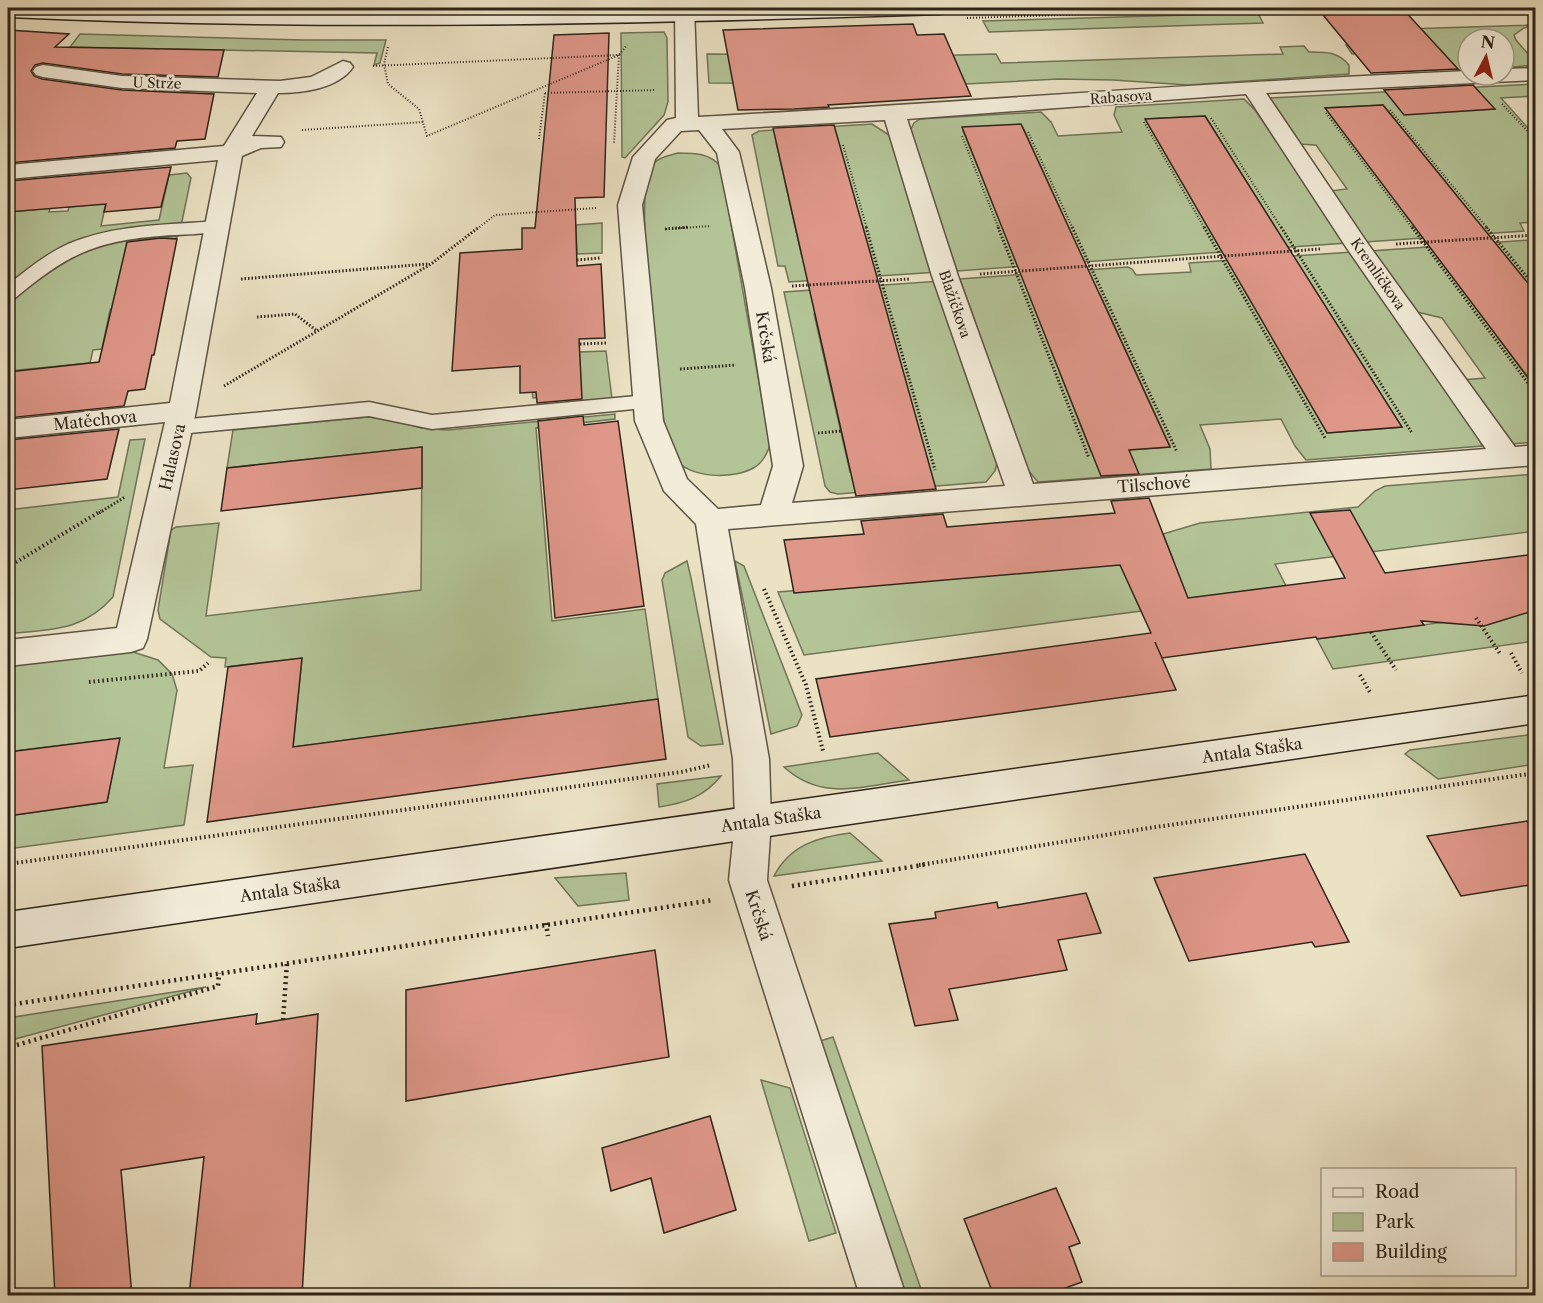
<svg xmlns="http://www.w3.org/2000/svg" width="1543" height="1303" font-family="'Libre Caslon Text',serif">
<rect width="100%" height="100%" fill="#ebe2c4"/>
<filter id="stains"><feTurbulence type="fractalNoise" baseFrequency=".00333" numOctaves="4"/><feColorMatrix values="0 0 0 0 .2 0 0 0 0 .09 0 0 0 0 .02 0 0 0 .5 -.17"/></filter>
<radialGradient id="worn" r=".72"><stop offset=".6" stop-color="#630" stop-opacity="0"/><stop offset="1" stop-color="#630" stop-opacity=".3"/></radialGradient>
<g fill="#b3c497" stroke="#707458" stroke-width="1.5" fill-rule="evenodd">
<polygon points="45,8 631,8 631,10 431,16 113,12"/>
<polygon points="1258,13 1263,23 989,32 983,21"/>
<polygon points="1535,25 1524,28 1514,35 1516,40 1535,62 1533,65 1504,68 1504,39 1468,39 1468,69 1458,70 1440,49 1352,54 1346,45 1352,45 1341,31"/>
<polygon points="664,32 667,38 668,102 664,115 625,158 622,157 621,33"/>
<polygon points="80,34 304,40 386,40 380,63 374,65 377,53 70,47"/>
<path d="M1304,46l5,6c16,0 28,-1 40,13v9l-161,11 -75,-5 -55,-1 -92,5 -257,-1 -2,-29 216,2 73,-2 5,9 282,-9 -3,-7z"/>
<path d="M1535,84v12l-34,2 34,38v86l-15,1 4,8 -159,11 -36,-51 18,-2 -31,-44 -20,-1 -27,-39 1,-7zM1383,105l87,107 -144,-104z"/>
<path d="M1244,99l11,11 92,133 -390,28 -48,-138 5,-10 6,-4 121,-7 10,10 7,14 64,-4 -8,-17 2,-8zM1205,116l69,109 -64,5 -64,-111zM1023,127l51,112 -65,4 -46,-112z"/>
<path d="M872,124l20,13 46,135 -149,10 -4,-16h-7l-26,-131 7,-4zM776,142l94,110 -68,5z"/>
<path d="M678,153c17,0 32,0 43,14l49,278c-3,9 -7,17 -15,22 -20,13 -68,12 -81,-10 -17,-29 -40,-264 -24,-290 6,-9 18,-11 28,-14z"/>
<polygon points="187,173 191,178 181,226 56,251 40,260 8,285 8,212 50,208 49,212 68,211 69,207 106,203 101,226 159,220 169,175"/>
<polygon points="602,223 602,253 577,254 576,225"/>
<path d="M178,236l-68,74 -8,39 -9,1 -3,13 -82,8v-67c14,-13 29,-29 45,-39 37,-25 83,-25 125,-29z"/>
<polygon points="1531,240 1536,243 1535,293 1447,269 1535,388 1535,442 1511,444 1462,380 1485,378 1442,318 1413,311 1371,251"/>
<path d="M1353,252l122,178 7,16 -176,14 -11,-14 -14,-27 -81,6 10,24 1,20 -173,13 -11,-13 -67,-190 168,-12 4,2 4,6 55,-3 -2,-9zM1308,279l94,148 -75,6zM1100,294l70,152v1l-79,5 -60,-153z"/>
<path d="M941,281l58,174 -4,16 -9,11 -148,12 -8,-2 -5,-6 -41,-194zM885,309l44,156 -79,7 -36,-158z"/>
<polygon points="606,351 612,399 573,402 568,400 566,395 533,398 532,392 581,388 579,352"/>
<polygon points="615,414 615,419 536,428 552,621 645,609 658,699 293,747 302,658 225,667 226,658 211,657 160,619 158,610 171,530 176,527 219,523 206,616 421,590 422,447 227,468 233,430 368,417 396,420 421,428 448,430"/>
<path d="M145,439l-32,158c-31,35 -62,32 -105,37v-124l110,-13 12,-57z"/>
<polygon points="1535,474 1535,531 1275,564 1286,586 1139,605 1141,611 804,655 778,592 1173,560 1163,534 1200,523 1358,507 1375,491 1385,486"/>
<polygon points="687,561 691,578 723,744 701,746 688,737 662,580 665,573"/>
<polygon points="735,561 744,566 802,715 797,726 771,734"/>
<polygon points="1535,610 1535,641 1333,669 1317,639"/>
<polygon points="87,651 133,652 158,660 172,674 177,690 164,768 193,765 184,825 8,849 8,816 107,802 119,738 8,752 8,660"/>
<polygon points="1535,734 1535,764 1438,779 1405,754 1410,750"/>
<path d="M878,753l31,27c-46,6 -87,22 -125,-13z"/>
<path d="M721,776c-17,21 -36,27 -62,31l-2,-23z"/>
<path d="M850,833l32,28 -108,15c16,-31 44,-39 76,-43z"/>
<polygon points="626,873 629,900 578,906 555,878"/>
<polygon points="206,987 8,1041 8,1018"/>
<polygon points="833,1037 921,1289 904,1295 817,1042"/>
<polygon points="761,1080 790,1088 836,1233 809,1241"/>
</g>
<g fill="#df9789" stroke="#2e2419" stroke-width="1.5">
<polygon points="1402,8 1458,69 1371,73 1323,15 1329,14 1326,10"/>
<polygon points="913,24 917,35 944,34 971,96 828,105 829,107 794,109 738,110 723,30"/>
<polygon points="8,30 69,34 55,47 224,50 218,77 122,74 43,63 35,65 31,71 34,76 42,79 122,90 214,94 205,139 177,141 175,148 8,163"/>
<polygon points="609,33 604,197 575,198 577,266 601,264 605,338 579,339 582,399 537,403 536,392 520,393 520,366 452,371 460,253 522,249 522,228 535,228 554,35"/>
<polygon points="1473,85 1495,109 1404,115 1384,90"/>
<polygon points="1383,105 1536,293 1536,388 1325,108"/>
<polygon points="1205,116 1274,225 1402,427 1327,433 1145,119"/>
<polygon points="1021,124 1170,447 1129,450 1139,474 1101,476 962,127"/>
<polygon points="834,125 870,252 936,489 856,496 773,128"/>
<polygon points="171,167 161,207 104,212 106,204 8,212 8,181"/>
<polygon points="161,238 177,239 154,355 152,355 145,389 128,391 124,406 8,418 8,372 99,362 127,242"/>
<polygon points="583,416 584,425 618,421 644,606 555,618 538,421"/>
<polygon points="119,429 107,479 8,490 8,440"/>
<polygon points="422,447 422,488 221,511 227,468"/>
<polygon points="1149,498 1188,598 1345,578 1310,513 1350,510 1385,573 1536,554 1536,610 1484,626 1421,621 1424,625 1317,639 1316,637 1162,658 1155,642 1176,690 830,737 816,679 1151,633 1120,565 794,593 784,540 864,534 861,521 943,514 947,527 1115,513 1111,501"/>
<polygon points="302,658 293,747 658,699 666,759 207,822 228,667"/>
<polygon points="120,738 107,802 8,816 8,752"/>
<polygon points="1527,821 1536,835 1536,884 1461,896 1427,836"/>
<polygon points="1305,854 1349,942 1315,947 1312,942 1189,961 1154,878"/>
<polygon points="1086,893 1101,933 1058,940 1067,970 949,989 958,1020 915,1026 889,924 936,918 935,912 997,902 998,908"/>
<polygon points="655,950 669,1057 406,1101 406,990"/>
<polygon points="257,1014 256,1024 318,1014 302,1296 189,1296 204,1157 121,1170 132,1296 55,1296 42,1046"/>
<polygon points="710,1116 736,1210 664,1233 651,1178 611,1191 602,1148"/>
<polygon points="1056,1188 1080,1243 1069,1247 1082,1282 1043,1296 994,1296 964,1219"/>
</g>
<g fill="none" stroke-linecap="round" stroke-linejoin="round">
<g stroke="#5d5444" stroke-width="3">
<g id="lane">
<path d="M218,221l6,1 3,4 -3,4c-20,5 -43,4 -64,6 -66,5 -95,20 -145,62l-7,1v-14c18,-15 38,-31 60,-41 47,-20 100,-19 150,-23z"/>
<polygon points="647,395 654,397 657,402 654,407 432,429 369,416 179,434 172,432 169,427 172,422 179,420 369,402 432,415"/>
</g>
</g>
<g stroke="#5d5444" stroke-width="3">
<g id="street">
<path d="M675,8h19l4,109c257,-14 513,-35 770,-46v4h36v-6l32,-1v12l-270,13 102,151 147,203 21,-2v20l-808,64 41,230 2,62 -4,59 139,416h-46l-131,-416 6,-59 -2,-62 -37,-235 -32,-33 -29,-70 -17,-216 15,-48 34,-37 9,-2zM1246,94l100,153 140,202 -453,35 -75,-208 -51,-157zM885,120l47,156 73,210 -213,17 11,-37 -32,-178 -32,-136 -17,-23zM699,130l18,23 28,135 28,178 -12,39 -43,4 -31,-30 -24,-58 -21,-216 13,-46 26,-28z"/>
<path d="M343,61l7,2 3,4c-15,22 -51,26 -75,26l-26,43 29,1 3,5 -3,5 -20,1 -19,8 -46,255 -49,228 -4,9 -12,4 -123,14v-26l109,-12 48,-206 -157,16v-18l162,-17 48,-243 -210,19v-14l216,-19 33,-53 -135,-5 -79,-11 -7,-2 -3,-4 3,-4 7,-2 79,11 158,5 31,-4z"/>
</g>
</g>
<g stroke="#2e2419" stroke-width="3">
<g id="secondary">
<path d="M8,8l349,6 407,-6h186l-3,4 -7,2c-311,10 -621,17 -932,3z"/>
<polygon points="1536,695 1536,723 8,948 8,912"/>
</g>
</g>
<g stroke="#2e2419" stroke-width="2" stroke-dasharray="1 2" stroke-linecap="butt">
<polyline points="967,18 1274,8"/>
<polyline points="388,47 384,64 388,84 419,109 427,136 619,55 627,45"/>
<polyline points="373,66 619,55 614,143"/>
<polyline points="545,93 656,90"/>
<polyline points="1502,104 1536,140"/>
<polyline points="1390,110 1488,229"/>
<polyline points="1326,113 1413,229"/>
<polyline points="1211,118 1282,229"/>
<polyline points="1144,122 1205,229"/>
<polyline points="302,130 424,122"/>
<polyline points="1028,132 1073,229"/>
<polyline points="962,136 999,229"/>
<polyline points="539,139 545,93"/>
<polyline points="843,145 867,229"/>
<polyline points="477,229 495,215 596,208"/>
<polyline points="666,229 711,226"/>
</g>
<g stroke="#2e2419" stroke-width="3" stroke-dasharray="1.5 2" stroke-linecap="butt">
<polyline points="866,227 935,470"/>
<polyline points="998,227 1089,458"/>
<polyline points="1072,227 1177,452"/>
<polyline points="1204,227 1325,438"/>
<polyline points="1281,227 1412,433"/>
<polyline points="1412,227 1536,394"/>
<polyline points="1486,227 1536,288"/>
<polyline points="665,229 689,227"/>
<polyline points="1529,235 1536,242"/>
<polyline points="1396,244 1536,235"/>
<polyline points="577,260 600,258"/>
<polyline points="980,274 1320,249"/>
<polyline points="241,279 428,264"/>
<polyline points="792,286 910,279"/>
<polyline points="257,317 295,314 317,331"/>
<polyline points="580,344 606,343"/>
<polyline points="680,369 736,365"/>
<polyline points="224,386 431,264 479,227"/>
<polyline points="818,433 841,431"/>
<polyline points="99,513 125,497"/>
</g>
<g stroke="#2e2419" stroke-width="4" stroke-dasharray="1.5 3" stroke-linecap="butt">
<polyline points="8,567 101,511"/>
<polyline points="764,589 806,685 823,751"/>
<polyline points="1476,618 1501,655"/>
<polyline points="1371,632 1396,670"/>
<polyline points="1511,653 1522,673"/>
<polyline points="1360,675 1371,694"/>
<polyline points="89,682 199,671 208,663"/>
<polyline points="8,864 681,772 711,765"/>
<polyline points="919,865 1149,828 1536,773"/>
</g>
<g stroke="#2e2419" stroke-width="4.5" stroke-dasharray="2 4" stroke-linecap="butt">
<polyline points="792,886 929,864"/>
<polyline points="546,923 548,936"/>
<polyline points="8,1005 714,900"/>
<polyline points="283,1020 287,962"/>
<polyline points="17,1045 218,986 219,973"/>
</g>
<use href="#lane" fill="#f2ecd9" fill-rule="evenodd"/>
<use href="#street" fill="#f2ecd9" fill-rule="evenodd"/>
<use href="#secondary" fill="#f2ecd9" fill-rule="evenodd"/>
</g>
<g text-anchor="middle" stroke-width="4.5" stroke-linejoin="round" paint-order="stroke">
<g font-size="14" fill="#2e2419" stroke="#f2ecd9">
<text transform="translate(157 83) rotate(2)" y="5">U Strže</text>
<text transform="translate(1121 97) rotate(-4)" y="5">Rabasova</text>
<text transform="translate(1378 274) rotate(55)" y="5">Kremličkova</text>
<text transform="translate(955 304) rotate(71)" y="5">Blažíčkova</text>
</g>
<g font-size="16" fill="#2e2419" stroke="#f2ecd9">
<text transform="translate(766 337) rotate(81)" y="6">Krčská</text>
<text transform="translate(95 420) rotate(-6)" y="6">Matěchova</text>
<text transform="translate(172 457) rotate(-77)" y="6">Halasova</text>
<text transform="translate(1154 484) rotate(-4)" y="6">Tilschové</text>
<text transform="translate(1252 750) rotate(-8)" y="6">Antala Staška</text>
<text transform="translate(771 819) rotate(-8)" y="6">Antala Staška</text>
<text transform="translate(290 889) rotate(-8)" y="6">Antala Staška</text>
<text transform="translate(759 915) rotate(72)" y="6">Krčská</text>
</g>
</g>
<rect width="1543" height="1303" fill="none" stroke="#ebe2c4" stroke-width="30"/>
<rect x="9" y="9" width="1525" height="1285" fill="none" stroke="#2e2419" stroke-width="3"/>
<rect x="15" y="15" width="1513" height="1273" fill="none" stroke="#2e2419" stroke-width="1.5"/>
<rect x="1321" y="1168" width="195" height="108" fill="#f2ecd9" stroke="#a49c8c" stroke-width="1.5"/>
<rect x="1333" y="1188" width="30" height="9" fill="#f2ecd9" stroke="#a49c8c" stroke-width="1.5"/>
<text x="1375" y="1198" font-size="18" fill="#2e2419">Road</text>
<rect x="1333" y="1213" width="30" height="18" fill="#b3c497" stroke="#a49c8c" stroke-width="1.5"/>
<text x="1375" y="1228" font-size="18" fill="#2e2419">Park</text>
<rect x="1333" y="1243" width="30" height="18" fill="#df9789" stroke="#a49c8c" stroke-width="1.5"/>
<text x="1375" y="1258" font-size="18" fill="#2e2419">Building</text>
<g transform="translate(1486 57) rotate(7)"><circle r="28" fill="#f2ecd9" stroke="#a49c8c" stroke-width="1.5"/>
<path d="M0-4.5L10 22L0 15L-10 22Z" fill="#8f2418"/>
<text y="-9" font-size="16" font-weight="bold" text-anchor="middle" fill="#2e2419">N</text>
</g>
<rect width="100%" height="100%" filter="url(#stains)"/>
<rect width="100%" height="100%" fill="url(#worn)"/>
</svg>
